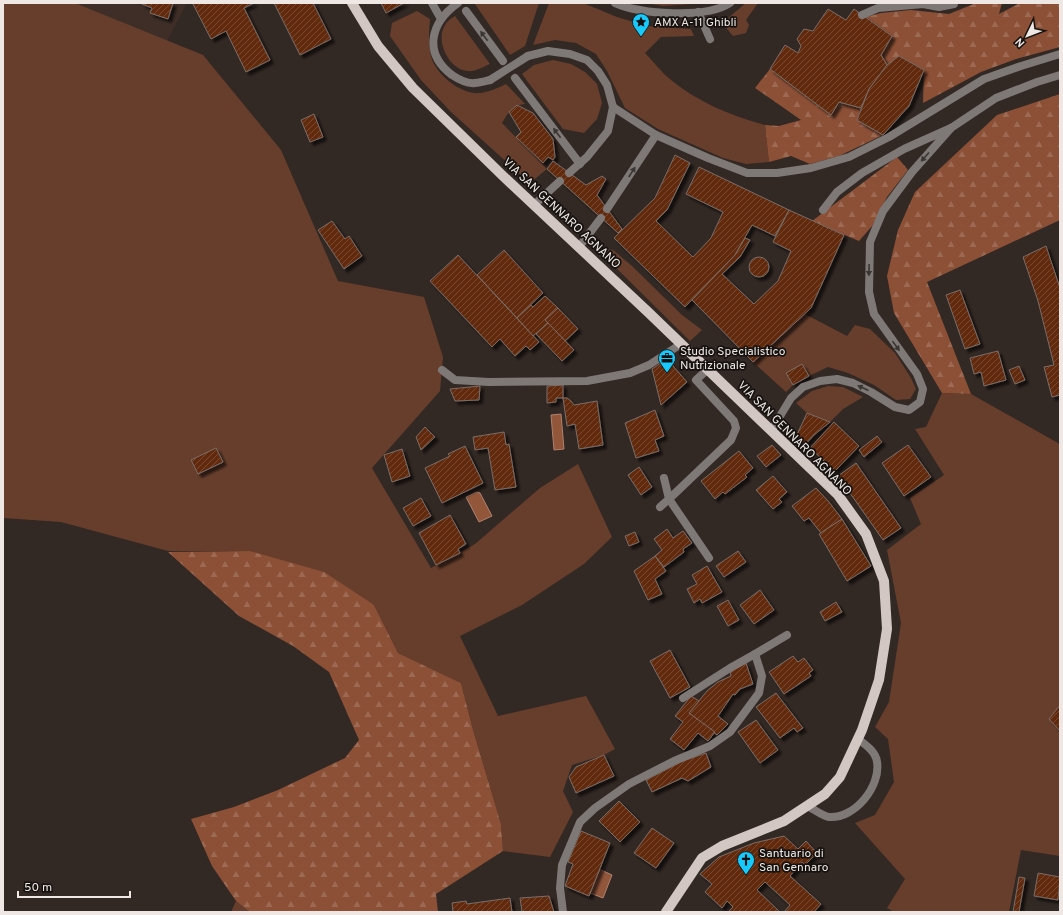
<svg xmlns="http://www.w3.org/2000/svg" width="1063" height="915" font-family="Overpass,sans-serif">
<defs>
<pattern id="forest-firs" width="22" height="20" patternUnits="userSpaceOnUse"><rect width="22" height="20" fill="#8c5036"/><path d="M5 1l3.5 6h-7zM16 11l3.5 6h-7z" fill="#9c6953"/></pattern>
<pattern id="building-hatch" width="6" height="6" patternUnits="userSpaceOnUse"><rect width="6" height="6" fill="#622b10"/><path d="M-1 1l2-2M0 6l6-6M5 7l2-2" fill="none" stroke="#794a33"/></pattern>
<filter id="shadow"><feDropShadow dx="3.5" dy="3.5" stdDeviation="1" flood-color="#0009"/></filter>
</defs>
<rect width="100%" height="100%" fill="#322824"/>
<polygon fill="#3e2e27" points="75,3 187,3 167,41"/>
<g fill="#673e2c">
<polygon points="3,3 75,3 203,55 281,150 338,281 424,297 443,357 440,391 372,468 431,568 475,544 540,488 578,464 612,537 584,564 522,605 460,636 498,716 586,696 615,749 604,755 572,765 563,791 573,812 550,857 503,851 501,824 473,730 461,683 398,653 374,605 250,551 168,551 61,522 3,518"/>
<polygon points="477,3 539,3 525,46 510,55 475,4"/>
<path d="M549,3h34l34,14 30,9 44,3 3,7 -33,1 -16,16c9,9 16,19 26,27 27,22 60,36 94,45l4,37 -23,2 -23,-6 -65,-29 -33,-21 -18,-37 -11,-17 -20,-11 -21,-3 -22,5z"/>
<polygon points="645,3 708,3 663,6"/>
<polygon points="746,3 758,3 746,20 749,25 746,33 733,36 722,23"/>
<path d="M417,11l13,8c-1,12 -2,25 1,37 4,18 30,39 49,37 9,-1 18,-5 26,-9l19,20c-13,1 -16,8 -23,19l45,46 -17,14 -79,-71 -30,-32 -31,-44 2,-13z"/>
<path d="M455,16l35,48c-7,3 -15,8 -23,7 -18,-2 -31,-29 -23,-44 2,-5 6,-8 11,-11z"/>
<polygon points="553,60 571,64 585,72 597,84 602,103 597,119 584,133 563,129 522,74 534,65"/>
<polygon points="596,248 613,250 632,266 682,315 702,330 690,341"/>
<polygon points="805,314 847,336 855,325 870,329 895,353 911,378 916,389 910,399 896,400 874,385 848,373 828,367 809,376 802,364 793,385 786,392 753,362"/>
<polygon points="828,386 843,387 863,397 843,409 830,422 807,413 796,403 812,391"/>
<polygon points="942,393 971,394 1058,443 1060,446 1060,856 1021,850 1009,912 894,912 887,908 905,879 855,823 875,815 894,782 888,739 875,727 889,702 901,623 887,550 921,524 910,498 944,475 915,429 926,427"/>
<polygon points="236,901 250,912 231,912"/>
</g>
<g fill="url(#forest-firs)">
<polygon points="976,3 1002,3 999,14 1020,3 1060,3 1060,47 1016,59 981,72 923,103 924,70 899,56 887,65 881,55 892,36 866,17 881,13 911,10 949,14"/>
<polygon points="770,69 831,115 839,102 861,108 857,120 883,135 839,156 810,164 791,156 769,162 765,125 779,126 801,120 755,88"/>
<polygon points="1060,94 1060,220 927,282 971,394 942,393 894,313 887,276 898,230 915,192 997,115"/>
<polygon points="897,157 908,170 887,197 873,225 859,241 812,221"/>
<polygon points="250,551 324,572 374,605 398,653 461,683 473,730 501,824 503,851 436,894 438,912 250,912 236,901 212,866 191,819 234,807 278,790 345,758 359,740 329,672 293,646 239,616 168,552"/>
</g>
<g fill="#92563b" stroke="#ae826e">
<polygon points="561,414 564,449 554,450 551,415"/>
<polygon points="477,492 480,493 492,516 479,522 466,497"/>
<polygon points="599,869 612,875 603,898 590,893"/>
</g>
<g fill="url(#building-hatch)" stroke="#796d68" filter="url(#shadow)">
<polygon points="142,3 173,3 168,19 150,13 152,8 142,4"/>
<polygon points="195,3 254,3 244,8 270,60 246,72 226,31 211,39 193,4"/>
<polygon points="274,3 313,3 331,39 300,55"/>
<polygon points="381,3 404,3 386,13"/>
<polygon points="828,9 846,20 854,9 892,36 881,55 887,65 869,89 861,108 839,102 831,115 770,69 785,45 798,53 801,46 797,39 804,29 813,31"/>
<polygon points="899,56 924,70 909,106 883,135 857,120 869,89 887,65"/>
<polygon points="517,105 533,113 553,139 555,157 553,160 548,157 543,163 516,137 521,132 509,112"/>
<polygon points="314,114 323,137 310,142 301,120"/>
<polygon points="675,155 690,163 667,210 656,221 693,257 711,238 723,212 686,194 699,167 789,210 775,236 752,225 735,255 685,307 614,238 655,198"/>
<polygon points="553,161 586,185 602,176 606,179 597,195 622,229 618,233 547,169"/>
<polygon points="789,210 844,235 811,308 753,362 692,300 735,255 745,238 750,240 740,257 722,274 754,304 778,281 791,251 773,242"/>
<polygon points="332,221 345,239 349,236 362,256 344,269 318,230"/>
<polygon points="1046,246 1060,288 1060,395 1052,397 1044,367 1054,365 1038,301 1023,257"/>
<polygon points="504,250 543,293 517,318 477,275"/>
<polygon points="458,255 539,342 530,350 526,346 515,356 500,339 492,347 430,281"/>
<circle cx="759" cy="267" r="10"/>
<polygon points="960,290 980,344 965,349 946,295"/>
<polygon points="545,296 558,308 545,320 548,323 533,336 517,318 531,305 533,307"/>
<polygon points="558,308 578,329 565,341 545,320"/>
<polygon points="548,323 574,350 562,361 536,334"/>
<polygon points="998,351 1006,380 984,386 981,372 974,374 970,358"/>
<polygon points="667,359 687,382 661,405 652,369"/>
<polygon points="802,364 809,376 793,385 786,373"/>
<polygon points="1019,366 1025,380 1015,384 1009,370"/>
<polygon points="563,385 563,398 556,398 556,402 547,403 547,386"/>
<polygon points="480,386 479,400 455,401 450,389"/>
<polygon points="563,398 567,398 571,401 574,405 597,401 603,445 579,449 575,424 567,426"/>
<polygon points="655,410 664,436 655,440 659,451 636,458 625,423"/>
<polygon points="807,413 830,422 814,435 804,446 795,439"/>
<polygon points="834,422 859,446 835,471 810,448"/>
<polygon points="425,427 435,437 421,450 416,437"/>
<polygon points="504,432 506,445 509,444 516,487 495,490 488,448 475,450 473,437"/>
<polygon points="877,436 882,442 864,457 859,450"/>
<polygon points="772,445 781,455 766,467 757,456"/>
<polygon points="908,445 931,477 904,496 882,463"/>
<polygon points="465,446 483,483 442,503 425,468 450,456 448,454"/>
<polygon points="216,448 223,462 198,474 191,460"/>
<polygon points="402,449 410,476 392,482 384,455"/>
<polygon points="739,451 753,468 745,475 747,477 725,494 723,492 715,499 701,481"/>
<polygon points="856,463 901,528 883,540 838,476"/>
<polygon points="639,467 652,487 641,495 628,475"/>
<polygon points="773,476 787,492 779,499 782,502 773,509 756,490"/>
<polygon points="816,488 829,502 842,519 821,533 809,518 804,521 792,506"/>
<polygon points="421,498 431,516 413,526 403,508"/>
<polygon points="450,515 466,544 458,549 460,553 436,565 419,533"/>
<polygon points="842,519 871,566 847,581 819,534"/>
<polygon points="667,529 673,538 683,531 692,543 683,549 684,552 664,567 655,556 662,550 654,539"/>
<polygon points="635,532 639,542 629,546 625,536"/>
<polygon points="738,551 746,562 724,577 716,566"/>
<polygon points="655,556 666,571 655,579 662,594 648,600 634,571"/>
<polygon points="707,566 722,592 702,603 700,599 694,603 687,589 697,584 692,575"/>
<polygon points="760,590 774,610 754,624 740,605"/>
<polygon points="728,600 739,620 728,626 717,606"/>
<polygon points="836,602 842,612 825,621 820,612"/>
<polygon points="670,650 690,687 670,698 650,661"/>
<polygon points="793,656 798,662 804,658 813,670 809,673 811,676 784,694 769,672"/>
<polygon points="746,663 753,684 740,689 735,695 733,694 718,716 728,724 717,735 689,713 707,691 718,682 731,676 730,672"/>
<polygon points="776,693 803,728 797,732 794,728 780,738 756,707"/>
<polygon points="691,696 699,701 689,713 715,732 708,741 698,733 684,750 670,739 683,722 675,716"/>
<polygon points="1060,705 1060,729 1059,730 1049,719"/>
<polygon points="756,720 778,750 760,763 738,732"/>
<polygon points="706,753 711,767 688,781 682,778 652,792 646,780 683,761"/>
<polygon points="604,755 614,776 576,793 569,777 576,767"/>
<polygon points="619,801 640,822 620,842 599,821"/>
<polygon points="652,828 674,843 656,868 634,853"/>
<polygon points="581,831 610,843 589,896 565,886 573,864 568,862"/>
<polygon points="784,836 798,849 806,841 817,853 805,865 802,862 790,876 821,904 814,912 784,912 790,905 765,882 757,890 780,912 728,912 733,907 727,901 722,908 705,892 712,884 700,874 719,857 754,843"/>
<polygon points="1038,873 1060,877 1058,900 1034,896"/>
<polygon points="1019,877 1025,878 1019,912 1013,912"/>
<polygon points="549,896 554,912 522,912 520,898"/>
<polygon points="510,898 512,912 453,912 452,903 466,901 467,904"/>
</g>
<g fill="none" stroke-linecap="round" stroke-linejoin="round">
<g stroke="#7e7876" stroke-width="8">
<polyline points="432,3 441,19"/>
<path d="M458,3c-28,20 -35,50 -6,72 6,4 16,9 23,8 5,0 11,-2 15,-3"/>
<path d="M615,3c25,11 91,16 115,0"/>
<polyline points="466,11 503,61"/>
<polyline points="698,12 710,39"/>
<polyline points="528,56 548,51 570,54 587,60 598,71 607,85 613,107 608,131 587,157 569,173"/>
<polyline points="515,78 580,164"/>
<polyline points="613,107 656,135 708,158 747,173 777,173 811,168 849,157 889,137 984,79 1021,66 1060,54"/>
<polyline points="534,205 560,181"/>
<polyline points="607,209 656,135"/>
<polyline points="823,210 837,192 862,173 904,149 951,128 996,98 1037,82 1060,75"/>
<polyline points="579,247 601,218"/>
<polyline points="771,431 791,398 803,387 820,381 837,379 853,383 871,392 895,407 909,410 920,402 923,389 917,374 874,314 869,292 870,242 883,211 912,172 951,128"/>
<path d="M807,806c7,3 15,10 22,11 26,2 52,-31 48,-55 -1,-10 -11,-17 -19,-23"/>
</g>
<polyline stroke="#7e7876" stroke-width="8" points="862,15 878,8 923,4 939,7 954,4 954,3"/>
<g stroke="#7e7876" stroke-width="8">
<polyline points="442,370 455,380 489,382 587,381 630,373 649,365 681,344"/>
<polyline points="707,370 696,380 734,421 736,428 731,440 669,499 709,558"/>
<polyline points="660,507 669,499 664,478"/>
<polyline points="755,654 787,635"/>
<polyline points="563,912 560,888 562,865 580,822 595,808 629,784 674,761 710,746 730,732 759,693 762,676 755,654 730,668 683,698"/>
</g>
<polyline stroke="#d2c7c2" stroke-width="10" points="352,3 378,46 413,88 503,176 648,312 838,495 866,534 884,581 887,629 879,680 862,730 840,777 825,794 784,821 722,846 702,858 666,912"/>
<polyline stroke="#7e7876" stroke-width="8" points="490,80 528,56"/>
</g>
<defs><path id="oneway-solid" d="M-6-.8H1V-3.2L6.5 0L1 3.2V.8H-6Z"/></defs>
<g fill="#3a3634">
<use href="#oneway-solid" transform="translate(484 36) rotate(-127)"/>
<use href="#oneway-solid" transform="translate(557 133) rotate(-127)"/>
<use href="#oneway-solid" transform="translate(925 157) rotate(132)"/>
<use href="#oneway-solid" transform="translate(632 172) rotate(-57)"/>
<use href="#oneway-solid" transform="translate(869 270) rotate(91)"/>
<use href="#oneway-solid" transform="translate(896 346) rotate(54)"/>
<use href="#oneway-solid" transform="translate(863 388) rotate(-155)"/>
</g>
<defs>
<g id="sight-pin" transform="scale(0.9)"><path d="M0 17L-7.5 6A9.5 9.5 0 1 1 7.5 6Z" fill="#17cafb" stroke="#161210"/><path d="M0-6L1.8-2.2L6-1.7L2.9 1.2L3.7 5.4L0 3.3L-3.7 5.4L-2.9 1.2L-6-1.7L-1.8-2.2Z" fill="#111"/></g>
<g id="office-pin" transform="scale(0.9)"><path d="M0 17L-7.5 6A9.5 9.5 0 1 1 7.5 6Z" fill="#17cafb" stroke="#161210"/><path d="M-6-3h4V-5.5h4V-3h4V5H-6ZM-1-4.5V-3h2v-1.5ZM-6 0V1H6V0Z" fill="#111"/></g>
<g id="church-pin" transform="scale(0.9)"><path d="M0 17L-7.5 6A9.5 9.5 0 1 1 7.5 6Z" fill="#17cafb" stroke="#161210"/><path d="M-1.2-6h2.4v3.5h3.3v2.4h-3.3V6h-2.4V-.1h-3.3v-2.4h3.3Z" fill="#111"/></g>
</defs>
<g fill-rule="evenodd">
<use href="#sight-pin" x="641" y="22"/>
<use href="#office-pin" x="667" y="358"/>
<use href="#church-pin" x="746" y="860"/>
</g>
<g text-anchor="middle" stroke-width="3.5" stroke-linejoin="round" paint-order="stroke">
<g font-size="12" fill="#eee7e4" stroke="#161210" text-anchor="start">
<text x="654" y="26">AMX A-11 Ghibli</text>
<text x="680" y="355">Studio Specialistico<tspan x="680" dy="14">Nutrizionale</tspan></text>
<text x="759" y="857">Santuario di<tspan x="759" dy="14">San Gennaro</tspan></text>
</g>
<g font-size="12" fill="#eee7e4" stroke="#161210">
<text transform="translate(562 213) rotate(43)" y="4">VIA SAN GENNARO AGNANO</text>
<text transform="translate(795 438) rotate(45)" y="4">VIA SAN GENNARO AGNANO</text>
</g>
</g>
<rect width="1063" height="915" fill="none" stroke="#eee7e4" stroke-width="8"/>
<g transform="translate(1027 36) rotate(227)" stroke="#161210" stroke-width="3" paint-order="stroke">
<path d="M0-3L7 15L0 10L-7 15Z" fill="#eee7e4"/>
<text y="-6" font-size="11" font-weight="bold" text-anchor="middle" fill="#eee7e4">N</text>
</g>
<path d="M18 891v6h112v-6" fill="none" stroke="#eee7e4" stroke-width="2"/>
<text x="24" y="891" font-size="12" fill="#eee7e4" stroke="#161210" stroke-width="3" paint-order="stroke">50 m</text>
</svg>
